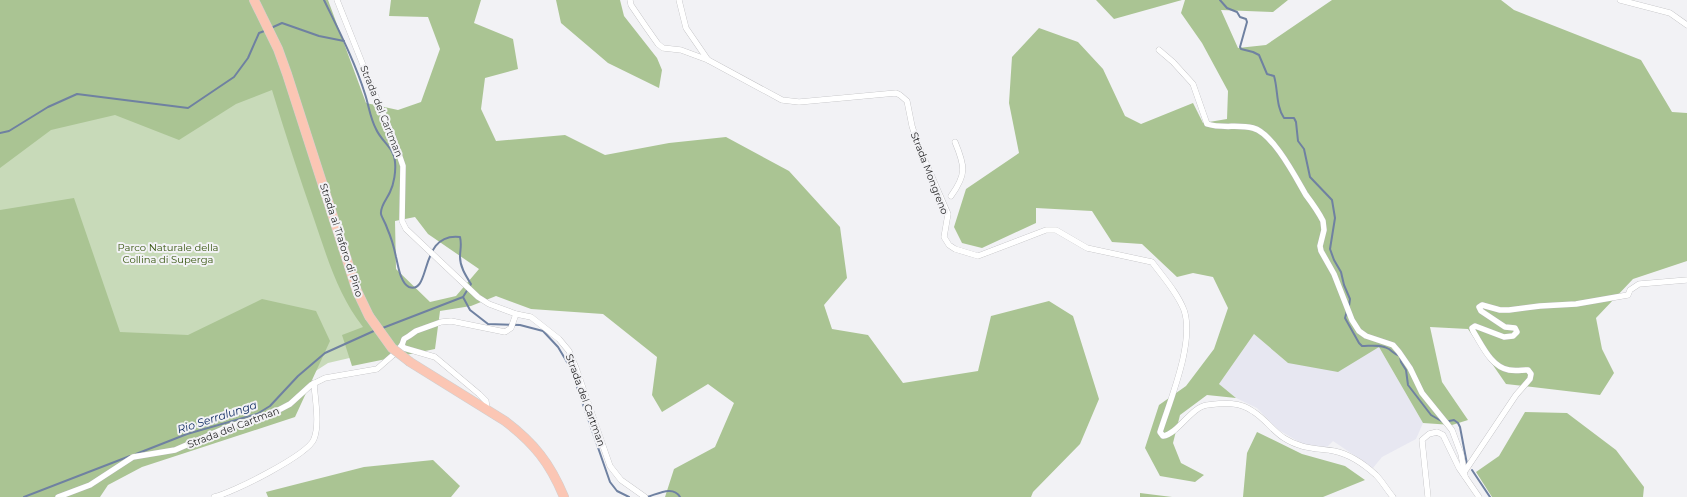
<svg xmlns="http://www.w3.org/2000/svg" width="1687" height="497" font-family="Montserrat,sans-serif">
<rect width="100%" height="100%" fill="#f2f2f5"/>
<polygon fill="#e7e7f1" points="1254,334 1288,363 1379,347 1423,423 1416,439 1382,457 1373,468 1333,441 1327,447 1304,445 1277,429 1257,408 1236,398 1219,384"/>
<polygon fill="#c8dab9" points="0,0 252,0 358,289 371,353 328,363 277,396 0,497"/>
<g fill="#aac493" fill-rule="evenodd">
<path d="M0,0h328l38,103 32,7 23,-8 19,-53 -12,-32 -39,-1 2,-16h90l-7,23 39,16 5,30 -33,9 -4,31 15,32 69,-6 40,20 64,-12 57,-6 63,34 51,56 7,51 -23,27 8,24 36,6 35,48 75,-12 13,-55 58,-15 24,15 26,83 -19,45 -47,48 -2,5h-366l9,-28 41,-22 19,-44 -26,-19 -46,28 -10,-17 5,-38 -54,-43 -72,-5 -35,-13 -25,10 -31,5 -5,38 -83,17 -10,-31 21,-8c-25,-32 -36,-70 -49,-108 -15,-43 -29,-86 -42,-129l-36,14 -57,36 -64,-25 -64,15 -51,38zM415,217l13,17 51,35 -23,27 -26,6 -34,-33 -1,-48z"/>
<polygon points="556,0 620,0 624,16 657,58 662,70 659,88 608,63 561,23"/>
<polygon points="1096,0 1182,0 1114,19"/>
<polygon points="1185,0 1288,0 1273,12 1221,10 1238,48 1266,45 1332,0 1501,0 1514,10 1641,60 1672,112 1687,113 1687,261 1633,279 1596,318 1602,349 1614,373 1600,395 1506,384 1468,329 1430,327 1442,382 1468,420 1452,425 1423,423 1379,347 1338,372 1288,363 1254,334 1219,384 1236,398 1207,395 1180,415 1173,443 1181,463 1204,475 1195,482 1160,476 1145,448 1159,405 1186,386 1214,349 1228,308 1213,277 1193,273 1177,277 1142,244 1112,242 1092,211 1036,208 1036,223 982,248 962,243 954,227 966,189 1019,153 1009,103 1012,57 1039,28 1078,42 1103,69 1125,116 1141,124 1193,103 1203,123 1227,119 1228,91 1202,43 1181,13"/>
<polygon points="74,198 120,332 188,335 262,299 316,311 330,341 295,417 142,467 108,485 100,497 0,497 0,210"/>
<polygon points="1525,412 1567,413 1616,450 1644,487 1643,497 1492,497 1476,472 1499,456"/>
<polygon points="1257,432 1302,454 1345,466 1365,480 1323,497 1243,497 1247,453"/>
<polygon points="433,460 460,486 451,497 268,497 266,492 364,467"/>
<polygon points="1140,493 1172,497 1140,497"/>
</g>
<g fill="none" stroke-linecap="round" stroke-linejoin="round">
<g stroke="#6f81a1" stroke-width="2">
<path d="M324,0c15,31 31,62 41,94 4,12 5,24 11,35 5,12 19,20 19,33 1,9 -1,22 -5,30 -3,7 -10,14 -9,22 1,4 5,10 6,14 4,9 7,19 9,29 2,7 4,26 13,30 23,8 9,-55 51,-50 2,8 0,13 0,20 0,10 6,19 11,27l-8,13"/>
<path d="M1220,0l7,8 10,4 3,5 6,2 1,3 -7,25 1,2 12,3 6,3 8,19 7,2c4,13 2,31 10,42h10l2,4 2,19 6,8 6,28 22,23 3,18 -5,31 4,11 7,12 3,13 6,14 -1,7"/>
<polyline points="271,28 282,23 319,36 344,41"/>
<polyline points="0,133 9,131 48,107 77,94 188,108 234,77 248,58 259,33 267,30"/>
<polyline points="463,297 470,310 488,324 520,325 543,331 558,347 570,367 610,482 617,491 629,497"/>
<path d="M1347,311l-2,7 14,25 3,3c9,0 19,-2 27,3 4,3 5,5 11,7l1,6 5,8 2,15 23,30 12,7"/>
<polyline points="380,329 463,297"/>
<polyline points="1449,421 1454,420 1458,423 1460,427 1467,464"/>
<polyline points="136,454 187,434 257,414 270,406 298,376 325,353 376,330"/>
<polyline points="1472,470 1490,497"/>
<polyline points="24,497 130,456"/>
<path d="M647,497c11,-3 26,-12 33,0"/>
</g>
<g stroke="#b4b4b7" stroke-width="6">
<g id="street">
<polyline points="337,0 371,85 393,137 403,166 402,221 406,229 478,297 489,304 516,314 531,317 559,339 569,351 576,368 610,466 621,480 645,497"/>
<path d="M630,0l1,5 15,22 12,17 5,4 18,2 27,10 74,40 17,2 97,-9 4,2 7,6 5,25 5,16 31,72 -4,23 5,8 6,4 23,7 68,-26h10l31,18 65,14c11,15 25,30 32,48 11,32 -14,90 -24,122l3,4c15,-2 28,-29 44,-31 17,-2 33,-4 47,7 11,7 19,19 30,26 17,11 31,10 50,13 15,3 31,14 42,24 6,6 11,15 17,22"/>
<polyline points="679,0 686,28 708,60"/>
<polyline points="1620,0 1670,13 1687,25"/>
<path d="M1159,50l14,12 20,22 14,40c15,5 31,0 46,4 20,5 43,50 53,67 6,8 12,16 17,26l1,9 -4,16 1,5 13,23 18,46 7,11 7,5 27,9 6,7 11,16 12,25 30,37 9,24 4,22"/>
<path d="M951,196c16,-22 14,-30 4,-54"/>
<polyline points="402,345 404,348 435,357 479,394 486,401 487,409"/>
<path d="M1465,471l51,-76 14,-16 1,-5 -3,-4c-6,0 -13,1 -19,0 -18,-3 -27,-25 -36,-39l-1,-3 3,-2 29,11 9,-1 4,-4 -2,-4 -10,-1 -24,-16 -2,-4 3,-2 18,5h9l31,-4 36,-2 52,-9 2,-5 9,-6 48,-4"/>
<polyline points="58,497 90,485 133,457 175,450 228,427 271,414 290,404 311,385 325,378 377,369 393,355 402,345 404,339 409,336 416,331 441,322 451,321 505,332 511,328 516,314"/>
<path d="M214,497c18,-4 94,-42 100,-58 6,-15 1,-40 0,-56"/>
<polyline points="1428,497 1422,440 1429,434 1437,432 1443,435 1459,468 1479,497"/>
</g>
</g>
<g stroke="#d0d0d0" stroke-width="10">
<g id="primary">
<polyline points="254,0 278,49 287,74 357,291 369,316"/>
<path d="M410,362l95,59c29,22 45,42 59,76"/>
</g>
</g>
<use href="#street" stroke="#fff" stroke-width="5.5"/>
<use href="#primary" stroke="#fbc6b4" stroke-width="9"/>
<g stroke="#d0d0d0" stroke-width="10" stroke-linecap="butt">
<polyline id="primary-bridge" points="369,316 392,348 410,362"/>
</g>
<use href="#primary-bridge" stroke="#fbc6b4" stroke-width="9"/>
</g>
<g text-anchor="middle" stroke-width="4" stroke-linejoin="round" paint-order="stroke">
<g font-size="10" fill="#29292a" stroke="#f2f2f5">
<text transform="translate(382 111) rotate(68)" y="4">Strada del Cartman</text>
<text transform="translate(930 173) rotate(69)" y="4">Strada Mongreno</text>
<text transform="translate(342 240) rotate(72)" y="4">Strada al Traforo di Pino</text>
<text transform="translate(586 400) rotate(70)" y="4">Strada del Cartman</text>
<text transform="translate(233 427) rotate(-21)" y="4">Strada del Cartman</text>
</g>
<g font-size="10" fill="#36550e" stroke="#f2f2f5">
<text x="168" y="251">Parco Naturale della<tspan x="168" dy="12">Collina di Superga</tspan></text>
</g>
<g font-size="11" font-style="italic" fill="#0f2c63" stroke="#f2f2f5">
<text transform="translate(217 417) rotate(-18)" y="4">Rio Serralunga</text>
</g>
</g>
</svg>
